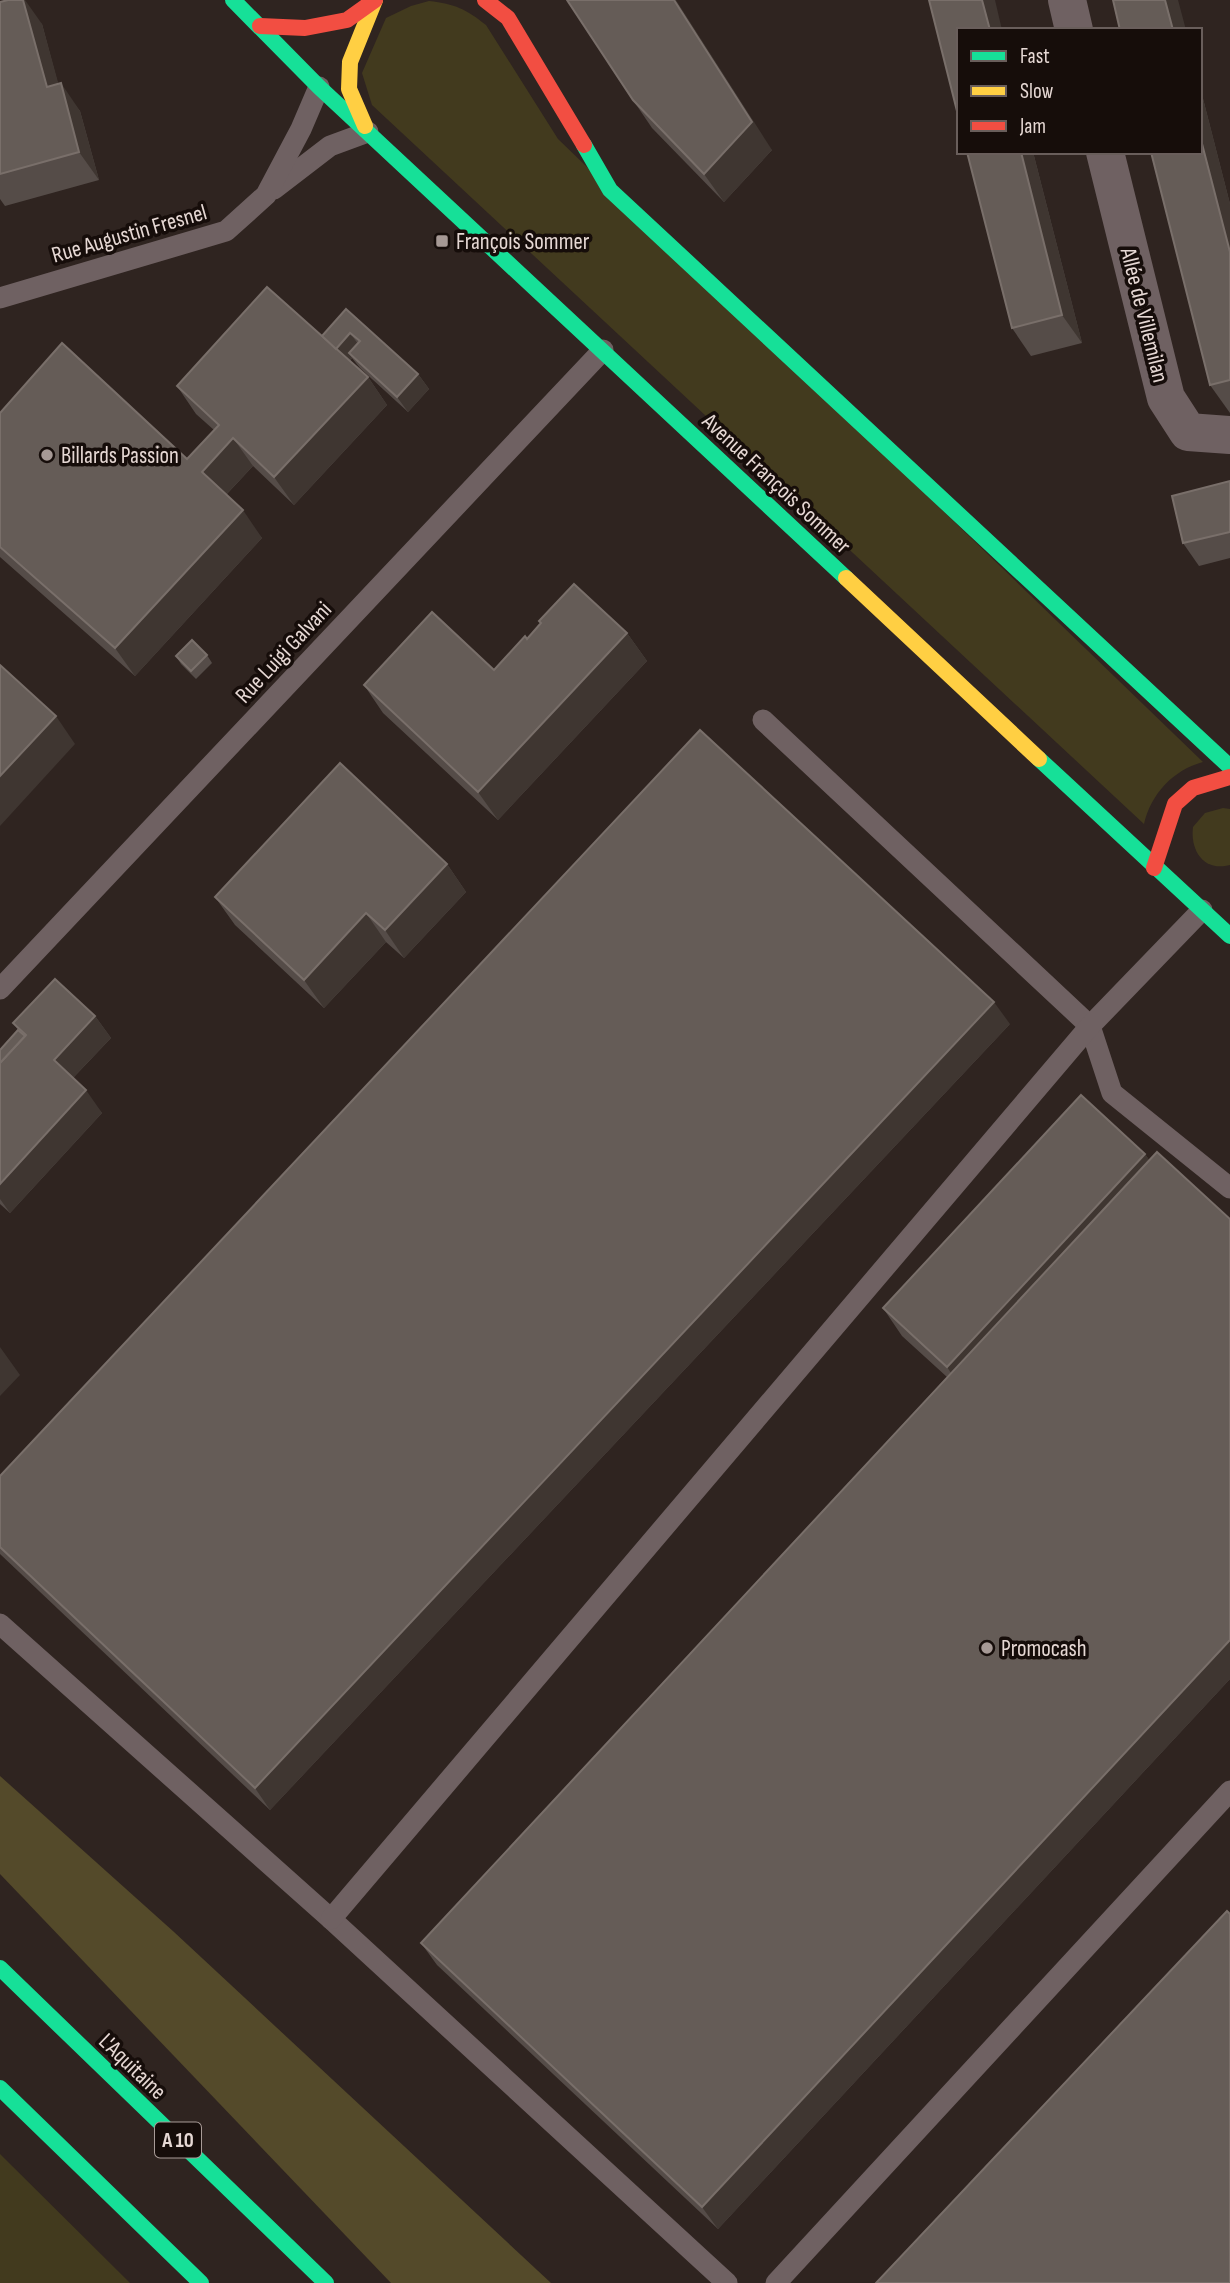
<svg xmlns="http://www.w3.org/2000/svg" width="1230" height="2283" font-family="'Sofia Sans Condensed',sans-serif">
<rect width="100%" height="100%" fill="#2f2420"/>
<g fill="#423a1e">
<path d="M429,1c26,3 37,8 57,24l72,114 645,623c-30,8 -52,32 -59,62l-772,-719 -10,-32 24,-55 25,-12z"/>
<path d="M1223,808l7,1v56c-26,7 -40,-14 -37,-38l12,-14z"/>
<polygon points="0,2154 130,2283 0,2283"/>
</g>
<polygon fill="#544a2a" points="0,1776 174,1932 551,2283 391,2283 0,1874"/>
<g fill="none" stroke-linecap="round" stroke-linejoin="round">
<g stroke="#6f6162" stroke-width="21">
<polyline points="274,189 330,146 368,132"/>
<polyline points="0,298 226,231 266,195 301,129 319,87"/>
<polyline points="763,720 1090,1026 1112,1093 1230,1188"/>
<polyline points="0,989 603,350"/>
<polyline points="0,1624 331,1919 727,2283"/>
<polyline points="331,1919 1090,1026 1202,910"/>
<polyline points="776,2283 1230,1791"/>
</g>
<g stroke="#6f6162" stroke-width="38">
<polyline points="1067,0 1074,30"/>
<polyline points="1105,152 1166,398 1188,432 1230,435"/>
</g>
<g stroke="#16e098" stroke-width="16">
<polyline points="233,0 319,87 846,578"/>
<polyline points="584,145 610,190 1230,767"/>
<polyline points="1039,759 1230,936"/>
<polyline points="0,1968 326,2283"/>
<polyline points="0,2088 201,2283"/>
</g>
<g stroke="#ffcf43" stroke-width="16">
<polyline points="365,126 349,89 350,62 375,0"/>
<polyline points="846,578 1039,759"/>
</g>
<g stroke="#f24e42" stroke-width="16">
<polyline points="485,0 508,18 584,145"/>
<polyline points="260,26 305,28 347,20 375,0"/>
<polyline points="1154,868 1175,804 1193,788 1230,777"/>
</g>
</g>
<g fill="#554c48">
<polygon points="0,2 42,24 58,84 80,111 99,180 5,206 0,199"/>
<polygon points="1200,87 1230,204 1230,413 1210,385 1200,152"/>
<polygon points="633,100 772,150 724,202 652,128"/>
<polygon points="967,152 1033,152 1082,343 1031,356 1012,328"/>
<polygon points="346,309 418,374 429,389 408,412 360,368 352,358 350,361 368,377 387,405 294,505 253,466 226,495 262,538 135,676 0,557 0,413 187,459 214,430 196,414 177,386 322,336"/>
<polygon points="1230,481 1230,558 1199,566 1183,543"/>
<polygon points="627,633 647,661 498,820 383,713 364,685 494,670 527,639"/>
<polygon points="207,655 212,663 196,679 181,664 176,656"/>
<polygon points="447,864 466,892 404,958 386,942 324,1008 235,925 215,897"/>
<polygon points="95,1016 111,1038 73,1078 102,1113 10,1213 0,1204 0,1050 18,1030 13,1023"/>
<polygon points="1010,1024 270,1810 0,1554 0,1476"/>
<polygon points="1145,1154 1149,1160 1230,1219 1230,1679 718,2229 437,1965 421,1943 947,1377 902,1336 883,1308"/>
</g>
<g fill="#3f3631">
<polygon points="23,0 25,0 42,24 67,115 47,87"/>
<polygon points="674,0 676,0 772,150 724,202 704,174"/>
<polygon points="982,0 995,0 1002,30 990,30"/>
<polygon points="1165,0 1178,0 1186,30 1173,30"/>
<polygon points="61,83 80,111 99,180 79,152"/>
<polygon points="1200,87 1230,204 1230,252 1200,136"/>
<polygon points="1021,152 1033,152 1082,343 1062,315"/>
<polygon points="350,333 361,348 349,353 352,358 345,367 334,351"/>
<polygon points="418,374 429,389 408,412 397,397"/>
<polygon points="368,377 387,405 294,505 274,477"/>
<polygon points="233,438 253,466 221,500 202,472"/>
<polygon points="243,510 262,538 135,676 115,648"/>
<polygon points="627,633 647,661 498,820 478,792"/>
<polygon points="56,716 75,744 0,826 0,776"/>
<polygon points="447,864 466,892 404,958 385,930"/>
<polygon points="366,913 386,942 324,1008 304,980"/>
<polygon points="994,1002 1010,1024 270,1810 255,1788"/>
<polygon points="95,1016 111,1038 69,1082 54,1060"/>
<polygon points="86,1090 102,1113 10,1213 0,1199 0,1184"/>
<polygon points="1145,1154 1165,1182 966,1395 947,1367"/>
<polygon points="0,1347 20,1375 0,1396"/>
<polygon points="1230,1640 1230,1679 718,2229 702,2207"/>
</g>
<g fill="#655c57" stroke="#796f6a" stroke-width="2">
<polygon points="8,0 23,0 47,87 61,83 79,152 0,174 0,2"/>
<polygon points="567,0 674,0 752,122 704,174 633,100"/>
<polygon points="929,0 982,0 990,30 959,30 959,119"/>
<polygon points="1113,0 1165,0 1173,30 1120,30"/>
<polygon points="1200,136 1230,252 1230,380 1210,385 1151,152 1200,152"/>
<polygon points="967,152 1021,152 1062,315 1012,328"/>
<polygon points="267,287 368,377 274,477 233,438 202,472 243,510 115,648 0,547 0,413 62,343 187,459 219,425 177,386"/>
<polygon points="346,309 418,374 397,397 349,353 360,341 350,333 336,349 322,336"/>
<polygon points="1230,481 1230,532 1183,543 1172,496"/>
<polygon points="574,584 627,633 478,792 364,685 432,612 494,670 525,636 527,639 541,623 539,621"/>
<polygon points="192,640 207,655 191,671 176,656"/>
<polygon points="0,665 56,716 0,776"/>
<polygon points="700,730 994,1002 255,1788 0,1547 0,1476"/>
<polygon points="340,763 447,864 385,930 366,913 304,980 215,897"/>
<polygon points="55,979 95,1016 54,1060 86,1090 0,1184 0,1063 26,1035 13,1023"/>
<polygon points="18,1030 25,1036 0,1063 0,1050"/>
<polygon points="1081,1095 1145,1154 947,1367 883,1308"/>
<polygon points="1157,1152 1230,1219 1230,1640 702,2207 421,1943"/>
<polygon points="1227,1911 1230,1914 1230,2283 876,2283"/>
</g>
<g fill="#a69995" stroke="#160d0a" stroke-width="2.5">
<rect x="435" y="234" width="14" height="14" rx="3.5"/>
<circle cx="47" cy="455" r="7"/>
<circle cx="987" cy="1648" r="7"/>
</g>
<g text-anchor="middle" stroke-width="7" stroke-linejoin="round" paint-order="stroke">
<rect fill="#160d0a" stroke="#a89b97" stroke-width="2" x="155" y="2122.5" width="46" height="35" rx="5"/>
<g font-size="21" font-weight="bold" fill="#e6d8d4">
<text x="178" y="2147">A 10</text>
</g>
<g font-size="23" fill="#e6d8d4" stroke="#160d0a">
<text transform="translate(129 233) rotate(-16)" y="8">Rue Augustin Fresnel</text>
<text transform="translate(1145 315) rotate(76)" y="8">Allée de Villemilan</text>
<text transform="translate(777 483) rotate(43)" y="8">Avenue François Sommer</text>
<text transform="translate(283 652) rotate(-47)" y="8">Rue Luigi Galvani</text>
<text transform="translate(133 2066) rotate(44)" y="8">L'Aquitaine</text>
</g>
<g font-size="23" fill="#e6d8d4" stroke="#160d0a" text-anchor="start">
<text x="456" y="249">François Sommer</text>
<text x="61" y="463">Billards Passion</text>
<text x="1001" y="1656">Promocash</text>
</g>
</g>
<rect x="957" y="28" width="245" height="126" fill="#160d0a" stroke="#695e5b" stroke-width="2"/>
<rect x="971" y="51" width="35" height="10" fill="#16e098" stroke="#695e5b" stroke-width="2"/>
<text x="1020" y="63" font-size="21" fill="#e6d8d4">Fast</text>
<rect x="971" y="86" width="35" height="10" fill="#ffcf43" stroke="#695e5b" stroke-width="2"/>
<text x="1020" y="98" font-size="21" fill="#e6d8d4">Slow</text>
<rect x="971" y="121" width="35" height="10" fill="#f24e42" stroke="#695e5b" stroke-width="2"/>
<text x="1020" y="133" font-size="21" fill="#e6d8d4">Jam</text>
</svg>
